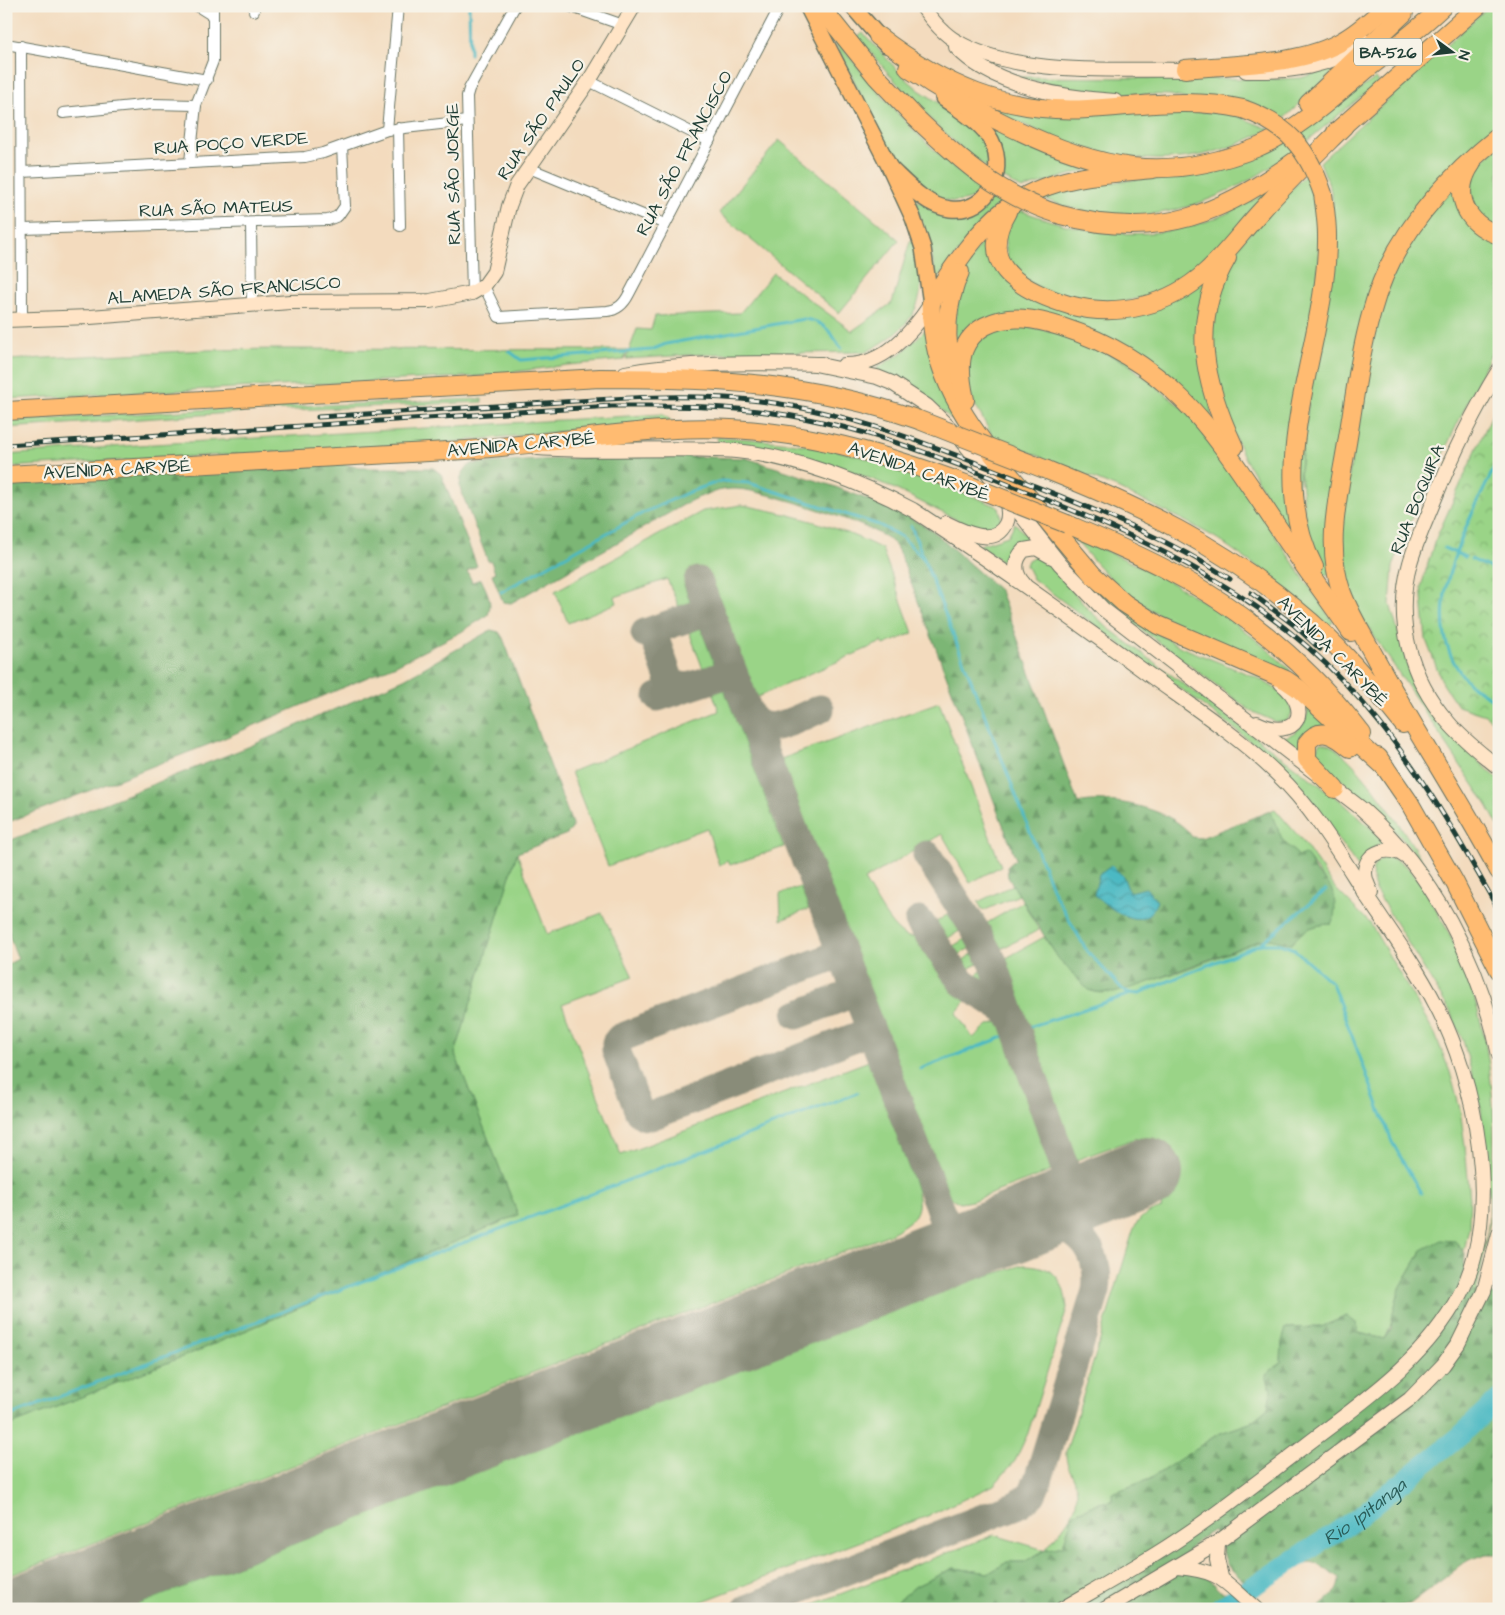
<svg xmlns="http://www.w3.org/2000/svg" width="1505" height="1615" font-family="'Architects Daughter',sans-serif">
<defs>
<pattern id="forest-firs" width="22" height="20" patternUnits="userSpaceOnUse" patternTransform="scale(1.25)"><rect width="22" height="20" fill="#7bb674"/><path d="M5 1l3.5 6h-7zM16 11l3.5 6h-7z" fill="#649560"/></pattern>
<pattern id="park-crowns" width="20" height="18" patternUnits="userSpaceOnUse" patternTransform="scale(1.25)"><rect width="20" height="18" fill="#9ad487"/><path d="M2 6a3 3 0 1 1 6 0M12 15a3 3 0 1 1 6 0" fill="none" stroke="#7dad6f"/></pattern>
<pattern id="water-waves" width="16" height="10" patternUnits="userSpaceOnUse" patternTransform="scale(1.25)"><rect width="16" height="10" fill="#4bb9c3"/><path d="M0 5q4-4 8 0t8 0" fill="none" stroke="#3e989f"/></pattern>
</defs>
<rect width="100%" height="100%" fill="#f7f3e8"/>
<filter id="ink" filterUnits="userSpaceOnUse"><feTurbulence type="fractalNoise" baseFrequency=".02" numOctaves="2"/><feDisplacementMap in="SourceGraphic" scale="10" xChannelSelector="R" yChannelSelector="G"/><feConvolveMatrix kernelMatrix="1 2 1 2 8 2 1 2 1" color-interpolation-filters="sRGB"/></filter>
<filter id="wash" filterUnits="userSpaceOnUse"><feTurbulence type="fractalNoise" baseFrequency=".0096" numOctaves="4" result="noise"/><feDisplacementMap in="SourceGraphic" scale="20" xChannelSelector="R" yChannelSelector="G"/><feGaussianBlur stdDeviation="1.12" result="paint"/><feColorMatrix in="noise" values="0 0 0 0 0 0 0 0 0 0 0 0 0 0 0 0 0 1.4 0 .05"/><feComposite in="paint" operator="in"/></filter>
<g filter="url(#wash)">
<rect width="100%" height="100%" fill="#f3dbbe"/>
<g fill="#9ad487" stroke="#5c885e">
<polygon points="1489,6 1499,6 1499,129 1379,278 1329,574 1324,575 1307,535 1300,471 1333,202 1330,187 1320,162"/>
<path d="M863,33l40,43 16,14 42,27 25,24 6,30c-50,-33 -97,-89 -134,-134z"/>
<path d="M837,41c42,54 90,109 146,149 -22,23 -55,8 -73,-13 -32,-39 -52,-90 -75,-135z"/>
<polygon points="1342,64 1280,122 1170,95 1091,93 1016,77 1278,79 1301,78"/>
<polygon points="1376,78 1379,82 1307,141 1298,132"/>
<path d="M979,103l251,10 39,16c-103,58 -193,23 -290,-26z"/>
<polygon points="982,122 1043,152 1093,168 1022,189 1001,177"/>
<polygon points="779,140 899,240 839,313 719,213"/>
<path d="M1285,140l9,11c-78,57 -162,87 -256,45l21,-8 144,-16z"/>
<path d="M1499,146v82c-5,-3 -14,-5 -17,-9 -13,-14 -15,-40 -3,-54 6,-7 13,-13 20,-19z"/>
<polygon points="1306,174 1315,191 1320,248 1294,535 1291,537 1245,459 1227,419 1209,364 1215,292 1221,277 1243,240"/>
<path d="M1458,185l41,54v98l-96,200 -10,30 -3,37 21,73 27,46 61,57v47l-12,-22 -127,-190c-13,-28 -19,-48 -20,-80l26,-169 20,-75 13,-31 36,-54z"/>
<path d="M1270,190l-58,69 -49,34 -60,13 -56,-12 -39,-29 -4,-33 13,-23c92,36 169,35 253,-19z"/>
<polygon points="992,195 1002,201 985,217 936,282 930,243 913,199 944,212"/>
<path d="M988,235l7,31 104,49 110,-40 2,142 -29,-27 -151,-76 -71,31 -8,-1c6,-39 7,-79 36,-109z"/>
<path d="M912,240c21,56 5,86 -46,112l-162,2 -78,5 11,-30 14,1 4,-14 85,-3 33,-40 79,58 40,-28 18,-62z"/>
<polygon points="1014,324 1061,333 1127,363 1197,420 1333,622 1329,626 1266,573 1216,538 1187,522 1117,488 993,437 974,403 968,388 967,357 984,333"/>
<path d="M925,330l37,94c-14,-5 -23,-17 -35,-26 -15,-12 -32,-20 -50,-27v-3l26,-16z"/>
<polygon points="280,349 627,350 624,360 567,365 483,376 6,399 6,360 207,350"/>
<polygon points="482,399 482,402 245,412 6,428 6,421 201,410"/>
<polygon points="662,414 672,421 440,443 6,467 6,455 138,445"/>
<path d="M717,437c41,2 82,6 122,14 55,13 108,35 160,56l2,11 -2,5c-22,11 -40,-3 -60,-12 -24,-12 -48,-25 -73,-34 -48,-19 -98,-28 -148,-35z"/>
<path d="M742,505c49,9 96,21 140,44l31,84 -29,12 -2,-3 -127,56 -48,-122 -23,9 6,17 -4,6 -7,-1 -12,-28 -52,18 2,6 -49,20 -13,-32 148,-80z"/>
<polygon points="1038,522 1043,524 1143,625 1181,647 1258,678 1276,689 1289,702 1291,708 1292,713 1287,721 1276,722 1251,711 1107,604 1070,564"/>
<polygon points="1015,523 1029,539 1016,546 1007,565 980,545 1008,536"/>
<path d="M1073,537c84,34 150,69 217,133l-3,3c-46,-23 -96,-38 -139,-65 -30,-19 -53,-45 -75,-71z"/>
<polygon points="1035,556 1047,561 1085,606 1108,628 1341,801 1385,841 1367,852 1359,868 1305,795 1268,756 1236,730 1033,579 1026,565 1028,560"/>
<polygon points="694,622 699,624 714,663 713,669 707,671 703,669 688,629 689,625"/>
<polygon points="719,683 723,686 784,847 730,865 728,861 719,865 707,828 608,866 571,772 719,711 711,688 712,685"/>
<path d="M939,702l62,164 -31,17 -28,-49 -78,46c10,15 26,49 42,56 6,3 10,0 15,-3l33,53 15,11 -13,16 17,25 15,-13 13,-4 4,3 52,142v3l-85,32 -12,2 -12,-7 -6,-15 -162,-420 1,-2z"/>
<path d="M1308,708l23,17c-16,-2 -32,12 -35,27l-16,-13c15,-5 27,-13 28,-31z"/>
<path d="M1321,743c28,-1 89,97 103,121l-41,-47 -65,-58 -3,-7z"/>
<path d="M1275,809l26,30 34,49 35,35 65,111 15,38 10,37 5,37 5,53 -1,29 -5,23 -9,-10 -33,9c-7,14 -17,27 -23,41 -5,16 -6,33 -14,48l-26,-6 -4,-10 -8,-7 -26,11 -34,1 -5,14 -1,20 -15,13 5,16 -3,17 -18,15 -32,11 -68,45 -37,14 -1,8 -14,2 -25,11 -10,32 -18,4 -21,12h-17l-18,11 -35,-5 -38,18 -22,19v4h-27l-11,-4 -12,4h-43l193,-74 51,15c14,-18 37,-39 31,-65 -3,-12 -11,-19 -10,-33l67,-221c7,-16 14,-18 29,-23l-26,-70 -65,24 -2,-1 -51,-140 -10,-42 -9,-17 45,-25c8,13 37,49 51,55 21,8 140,-42 166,-52l9,-1 22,5c10,-15 21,-19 39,-20l-6,-44c-9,-7 -11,-18 -20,-25l-6,1c-15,-10 -25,-27 -29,-45z"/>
<path d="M517,853l30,81 55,-21 31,64 -71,27 59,151 248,-94 46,124c9,30 -1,34 -25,49l-884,343v-150l201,-80 311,-132 -63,-161z"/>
<path d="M1384,857c26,2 39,30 51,51 69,115 70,258 41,385l-5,-2 18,-65 1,-24 -9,-93 -18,-69 -13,-29 -74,-120c-5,-14 -7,-26 8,-34z"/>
<polygon points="1013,885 1019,895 983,911 978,902"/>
<polygon points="800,887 809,909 781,920 780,894"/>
<polygon points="1023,902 1039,930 998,950 987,923"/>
<polygon points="957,908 966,927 940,943 929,927"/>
<polygon points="968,937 973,946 951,960 945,951"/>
<polygon points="977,951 981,958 978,964 961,972 954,966"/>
<polygon points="983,970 996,989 997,995 971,985 967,981"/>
<path d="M1023,1265c31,0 41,14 44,43l-39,125 -13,28 -21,24 -64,30 -248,94h-555l830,-324z"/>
</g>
<g fill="url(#forest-firs)" stroke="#4d7a54">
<path d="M628,455l118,3 84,27 63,24 39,21 68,61 78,212c29,-8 98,6 114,34l9,1 69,-27 13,30 16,15 6,-2c6,6 7,11 10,17 4,6 11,9 14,14 7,9 8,30 2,39 -18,1 -29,5 -39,20l-22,-5 -9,1 -120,45 -27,8 -19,-1 -7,-2 -30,-32 -50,-81 -1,-10 9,-8 -114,-300c-3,-7 -6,-14 -12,-19 -20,-16 -126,-50 -153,-51 -16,-1 -30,5 -45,11l-181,103 -8,-1 -11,-28 3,-1 -4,-12h-3l-28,-73c0,-11 3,-18 11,-24z"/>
<path d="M344,464l16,4h73l8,6 36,92 -10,5 5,11 9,-3c6,13 12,22 7,36l-27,17 -65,33 -181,77 -209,81v-343z"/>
<polygon points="491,630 499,632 503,638 572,824 572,829 567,834 517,853 455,1054 518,1215 207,1347 6,1427 6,965 18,959 6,928 6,842 248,747 404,679"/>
<path d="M1441,1240l14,1 10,12 -1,20 -5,17 40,6v258h-13l-19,7 -57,43 -29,5h-64c10,-10 23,-15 22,-32 -8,-4 -16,-11 -24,-14 -20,-5 -41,18 -54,30h-5l-29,-28 -6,-21 -8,-13 -14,8 -13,14 27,31 7,7 11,3 12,12 -2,3h-347l-1,-4 23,-19 38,-18 35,5 18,-11h17l21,-12 18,-4 10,-32 25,-11 14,-2v-8l38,-14 68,-45 32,-11 18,-15 3,-17 -5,-16 15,-13 1,-20 4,-14 35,-1 26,-11 9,7 3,10 26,6 6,-10 2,-17 7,-24 22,-38z"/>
</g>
<polygon fill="url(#park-crowns)" stroke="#5c885e" points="1499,399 1499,726 1485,715 1458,706 1443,684 1426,640 1421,587 1434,543"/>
<path fill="url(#water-waves)" stroke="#357b7c" d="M1111,865l12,11 6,16 17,-4 11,13c-13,35 -45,9 -63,-6l5,-21z"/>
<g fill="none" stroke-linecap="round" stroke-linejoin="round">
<g stroke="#4bb9c3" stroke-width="3">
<polyline points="469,6 470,54"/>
<path d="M509,351l12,9 130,-10 15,-6 138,-25c20,2 27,13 37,29"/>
<polyline points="1496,445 1499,447"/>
<path d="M1499,458c-30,64 -91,163 -29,226 8,7 20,13 29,19"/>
<polyline points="911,526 1054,893 1087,951 1125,992 1137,994 1260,944 1280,944 1294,949 1332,983 1392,1142 1421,1193"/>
<polyline points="1444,548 1465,557"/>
<polyline points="1471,559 1499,572"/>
<polyline points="501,592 643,513 689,492 721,481 749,483 879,525 902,537 924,559"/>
<polyline points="1260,944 1326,890"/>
<polyline points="1023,1029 1131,994"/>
<polyline points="920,1069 1006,1036"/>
<polyline points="1498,1308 1499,1310"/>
<polyline points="6,1417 857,1093"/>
</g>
<path stroke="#4bb9c3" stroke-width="20" id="s1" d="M1218,1609l137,-89 105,-84 39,-37"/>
<g stroke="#898c79" stroke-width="29">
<path d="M698,581l243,631c9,20 24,28 46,25"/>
<polyline points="662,627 656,632 655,639 671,684 686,687"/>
<polyline points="645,633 702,613 708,615 714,622"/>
<polyline points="658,697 725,675 732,676 737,683"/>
<path d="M749,716c17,24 50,1 71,-7"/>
<polyline points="927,855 977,933 993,962 1068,1177 1072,1193 1072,1202 1067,1205"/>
<polyline points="919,921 962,982 1005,1010 1010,1016"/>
<polyline points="844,961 838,957 832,957 620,1038 616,1043 616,1050 639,1112 645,1116 651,1116 863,1034 869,1034 875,1038"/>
<polyline points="797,1015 846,996 853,995 859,999"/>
<path d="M929,1260c19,-12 18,-28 12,-48"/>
<path d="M747,1609l270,-104 15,-11 6,-14 58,-189c7,-52 -34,-76 -80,-65"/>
</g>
<polyline stroke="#898c79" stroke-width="72" points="27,1609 1016,1226 1147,1173"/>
</g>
</g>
<g filter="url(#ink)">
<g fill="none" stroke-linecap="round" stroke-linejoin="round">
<g stroke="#697464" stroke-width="12">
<g id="street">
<polyline points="197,6 213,16"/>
<polyline points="569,6 623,25"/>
<polyline points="254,11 254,6"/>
<polyline points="6,44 207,80"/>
<polyline points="21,46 22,319"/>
<polyline points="589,81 709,141"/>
<polyline points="63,113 152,104 196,105"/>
<polyline points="398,128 400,226"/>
<polyline points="387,130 398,6"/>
<polyline points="190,162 196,105 213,61 213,6"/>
<polyline points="529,168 665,224"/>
<polyline points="22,172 305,157 323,153 387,130 467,121"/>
<polyline points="251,224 252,304"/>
<polyline points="22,229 328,220 338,216 345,206 342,146"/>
<path d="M484,286l15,31 108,-6c11,-1 17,-7 22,-17l151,-288"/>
<polyline points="472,293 467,96 469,89 515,6"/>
</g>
</g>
<g stroke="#697464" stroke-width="16">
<g id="secondary">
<path d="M922,6c9,13 20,27 34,35 61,37 169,27 239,29"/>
<path d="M956,47c36,39 108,51 159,54"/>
<path d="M1246,71c45,1 83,-3 120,-29"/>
<polyline points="6,320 90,317 290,302 430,301 472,293 484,286 494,272 509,206 517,185 589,81 634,6"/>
<path d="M815,364l62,13 15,6 35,23 34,33 99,125 43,45 259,200c71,63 118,154 137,246"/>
<path d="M844,365c39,1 67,-31 87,-61"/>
<path d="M1499,370c-26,42 -48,88 -66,133 -8,20 -17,39 -23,60 -16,56 0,116 38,159 15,18 33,31 51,46"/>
<path d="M625,373c65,-12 131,-10 197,-9"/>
<path d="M538,448c66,5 132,-2 198,3 57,5 127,32 177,59 80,52 158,108 235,164 44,32 90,62 129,100 35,33 61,77 87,118 24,36 51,72 71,111 41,76 68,212 25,291 -36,67 -95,106 -154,151 -49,37 -97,76 -150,109 -31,19 -63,37 -94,55"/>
<path d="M946,523c16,8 48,25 60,1 4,-9 2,-18 -1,-27"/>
<path d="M1024,584c-10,-11 -11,-23 0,-34l12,-2 16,9"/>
<path d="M1257,723c40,19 57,-13 24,-40"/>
<path d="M1371,892c-3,-6 -6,-13 -6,-19 0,-23 26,-28 41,-16"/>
<polyline points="1218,1542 1217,1559 1221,1577"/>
<path d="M1177,1567c46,4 46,14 79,42"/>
<polyline points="1105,1609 1218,1542 1410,1399 1443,1365 1458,1344 1484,1291 1499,1234"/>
</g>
</g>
<g stroke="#697464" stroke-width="18">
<g id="primary">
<polyline points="807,6 890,168 913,218 923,248 931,304"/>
<polyline points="852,6 886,45"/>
<path d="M890,168c17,16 36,38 60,41 41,5 59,-44 38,-74 -11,-15 -30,-26 -45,-37"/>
</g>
</g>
<g stroke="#697464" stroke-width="20">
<g id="highway">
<polyline points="820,6 876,76 915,117"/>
<path d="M878,36c64,49 128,78 210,73 53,-3 102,-12 155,0"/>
<path d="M908,68c36,25 65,41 105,60 85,41 151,56 243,20 39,-16 79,-52 111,-79 26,-20 52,-40 76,-63"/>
<path d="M1185,69c49,-5 117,-3 159,-29 16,-9 29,-22 43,-34"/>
<polyline points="1308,104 1404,13"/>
<polyline points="1336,132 1478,6"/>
<path d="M1499,136c-57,46 -108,103 -127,175 -13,45 -18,92 -26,138 -8,48 -21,97 -4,144 9,24 24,47 36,70 38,70 83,137 121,208"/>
<path d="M1472,163c-21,30 -7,61 27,72"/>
<path d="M1153,169c-83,8 -132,9 -187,81 -8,11 -32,43 -35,54 -1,8 1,19 2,27 8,65 51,114 92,162 22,27 45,55 68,82l31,28 34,22 128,55 12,8 87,79"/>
<path d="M1007,212c-13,22 -16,47 5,65 16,14 37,22 57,28 48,13 100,1 137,-33 21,-19 37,-42 56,-62 26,-29 54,-56 82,-84"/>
<path d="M1061,215c98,27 164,-2 241,-59"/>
<path d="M1227,258c-38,65 -23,125 7,189"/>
<path d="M954,373c-11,-33 -8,-69 6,-101"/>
<path d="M965,400c-6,-28 -10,-57 20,-74 24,-13 52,-7 77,1 113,36 155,110 217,202 23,35 48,68 72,103"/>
<path d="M6,411l594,-33c113,0 211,4 319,42"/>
<path d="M1047,470c93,37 173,75 250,140 40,32 74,74 106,114"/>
<path d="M6,475c153,-8 307,-17 460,-25 70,-5 139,-17 209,-21 103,-6 201,21 296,57"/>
<path d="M1067,524c35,15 71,30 104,48 73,38 141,96 191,162"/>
<path d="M1314,567c-54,-103 15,-224 13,-332 0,-13 -2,-27 -4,-41"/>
<polyline points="1378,757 1409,802 1455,883 1499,970"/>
<path d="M1335,789l-28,-30v-16c13,-18 30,-7 43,5"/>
</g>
</g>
<use href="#street" stroke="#fff" stroke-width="10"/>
<use href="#secondary" stroke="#ffe4c6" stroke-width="14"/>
<use href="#primary" stroke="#ffbb71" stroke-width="15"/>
<use href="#highway" stroke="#ffbb71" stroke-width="18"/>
<g stroke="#1f3d34" stroke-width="5">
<g id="rail">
<path d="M318,417c76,-5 152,-10 228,-14 71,-5 143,-10 214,-2 95,12 184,49 272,84 68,27 137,54 198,94"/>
<path d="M6,445l606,-39c49,0 98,-1 146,5 89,10 172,42 254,75 122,48 241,99 333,197 63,67 110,148 154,228"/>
<polyline points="1251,593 1294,625 1320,649"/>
</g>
</g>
<use href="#rail" stroke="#f7f3e8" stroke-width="3" stroke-dasharray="9" stroke-linecap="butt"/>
<g stroke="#697464" stroke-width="20" stroke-linecap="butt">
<g id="highway-bridge">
<path d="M1243,109c45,16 65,40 80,85"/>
<path d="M915,117c46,44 84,79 146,98"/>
<polyline points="919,420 1047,470"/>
<polyline points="971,486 1067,524"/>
</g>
</g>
<use href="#highway-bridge" stroke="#ffbb71" stroke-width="18"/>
</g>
</g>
<g text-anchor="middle" stroke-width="4.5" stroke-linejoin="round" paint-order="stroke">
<rect fill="#f7f3e8" stroke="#60746a" stroke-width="1" x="1354" y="38.5" width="68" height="27" rx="4"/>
<g font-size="16" font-weight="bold" fill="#1f3d34">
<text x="1388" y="58">BA-526</text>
</g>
<g font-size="18" fill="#1f3d34" stroke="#f7f3e8">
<text transform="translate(541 119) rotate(-56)" y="6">RUA SÃO PAULO</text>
<text transform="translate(231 143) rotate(-4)" y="6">RUA POÇO VERDE</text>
<text transform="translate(684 153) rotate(-62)" y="6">RUA SÃO FRANCISCO</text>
<text transform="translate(453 174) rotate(-91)" y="6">RUA SÃO JORGE</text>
<text transform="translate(216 208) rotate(-2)" y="6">RUA SÃO MATEUS</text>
<text transform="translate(224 290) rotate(-4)" y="6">ALAMEDA SÃO FRANCISCO</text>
<text transform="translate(521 444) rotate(-5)" y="6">AVENIDA CARYBÉ</text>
<text transform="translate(117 469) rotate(-3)" y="6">AVENIDA CARYBÉ</text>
<text transform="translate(919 471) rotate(19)" y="6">AVENIDA CARYBÉ</text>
<text transform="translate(1417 499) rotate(-68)" y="6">RUA BOQUIRA</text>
<text transform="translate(1333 651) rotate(45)" y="6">AVENIDA CARYBÉ</text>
</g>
<g font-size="19" font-style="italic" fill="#2a5c58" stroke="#f7f3e8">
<text dy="7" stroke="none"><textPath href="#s1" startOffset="176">Rio Ipitanga</textPath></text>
</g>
</g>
<rect width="1505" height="1615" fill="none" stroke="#f7f3e8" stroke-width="25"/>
<g transform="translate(1452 52) rotate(105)" stroke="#f7f3e8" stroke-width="4" paint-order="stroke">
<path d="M0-4L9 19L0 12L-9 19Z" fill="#1f3d34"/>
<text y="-8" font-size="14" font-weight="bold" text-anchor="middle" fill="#1f3d34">N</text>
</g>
</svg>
